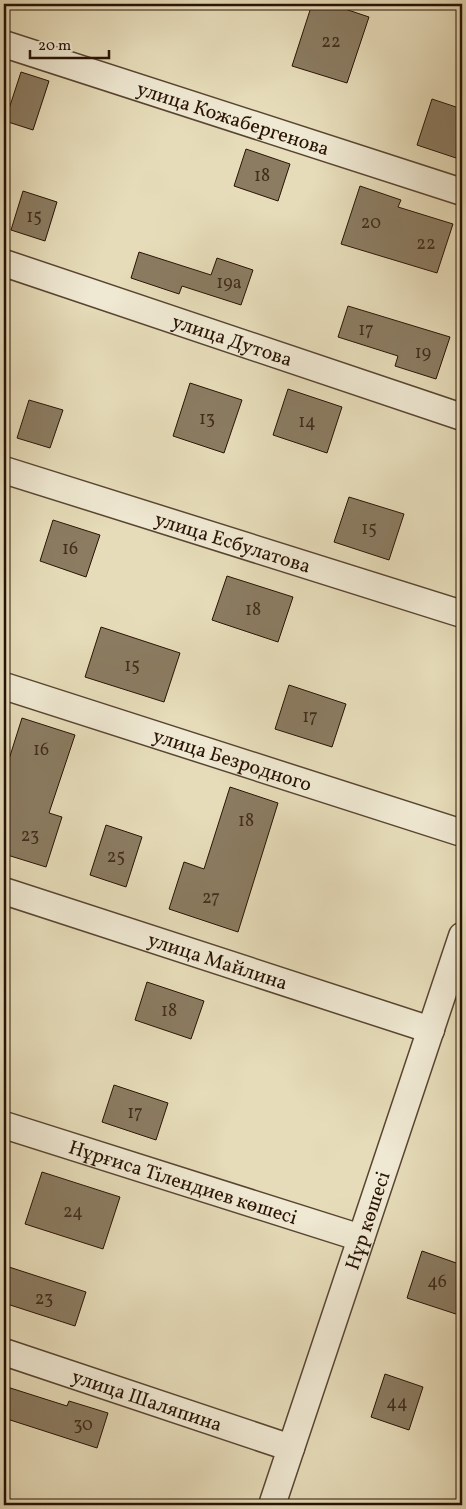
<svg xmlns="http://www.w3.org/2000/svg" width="466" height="1509" font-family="Vollkorn,serif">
<rect width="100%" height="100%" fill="#e6dcb9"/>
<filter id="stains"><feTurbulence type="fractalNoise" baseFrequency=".004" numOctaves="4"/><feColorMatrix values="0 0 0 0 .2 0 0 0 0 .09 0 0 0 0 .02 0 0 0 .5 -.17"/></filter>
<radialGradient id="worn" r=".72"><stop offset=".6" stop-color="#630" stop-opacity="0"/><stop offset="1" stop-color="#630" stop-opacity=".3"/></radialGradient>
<g fill="#8b7c62" stroke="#281304">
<polygon points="312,4 330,4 369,17 347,83 292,66"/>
<polygon points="21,72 49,81 33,130 5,121"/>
<polygon points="432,99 462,109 462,160 417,145"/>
<polygon points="246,149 290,164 278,201 234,186"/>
<polygon points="360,186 401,200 398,207 453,224 437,273 341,244"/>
<polygon points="23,191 57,202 45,241 11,230"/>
<polygon points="139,252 211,275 217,258 253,270 241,305 182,286 179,294 131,278"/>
<polygon points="348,306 450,337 436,379 395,366 398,356 338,337"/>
<polygon points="190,383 242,400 224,453 173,436"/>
<polygon points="288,389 342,407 327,453 273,435"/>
<polygon points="29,400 63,410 50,448 17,438"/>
<polygon points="349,497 404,514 389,560 334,542"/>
<polygon points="53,520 100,535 86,577 40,561"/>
<polygon points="227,576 293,597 278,642 212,620"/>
<polygon points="101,627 180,653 164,702 85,677"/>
<polygon points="289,685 346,704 332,747 275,729"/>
<polygon points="22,718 75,735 49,813 62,817 46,867 4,854 4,775"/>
<polygon points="230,787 278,803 238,932 169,909 184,862 204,869"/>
<polygon points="106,825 142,837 126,887 90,875"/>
<polygon points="147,982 204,1001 191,1039 135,1020"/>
<polygon points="114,1085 168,1103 156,1140 102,1122"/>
<polygon points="42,1172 120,1197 103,1249 25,1224"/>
<polygon points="422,1251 462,1265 462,1316 407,1298"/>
<polygon points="9,1267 86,1292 75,1326 4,1303 4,1281"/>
<polygon points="385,1374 423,1387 409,1430 371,1417"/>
<polygon points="4,1386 67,1406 69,1401 108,1413 97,1448 4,1418"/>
</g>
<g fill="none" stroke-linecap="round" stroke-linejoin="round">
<g stroke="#584531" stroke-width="29">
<g id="minor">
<path id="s1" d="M4,44l458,148"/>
<path id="s2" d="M4,263l458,154"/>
<path id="s3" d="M4,470l458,144"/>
<path id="s4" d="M4,686l458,147"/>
<path id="s5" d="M4,891l427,139"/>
<path id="s6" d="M4,1125l357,113"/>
<path id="s7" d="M4,1352l287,96"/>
<path id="s8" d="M272,1505l190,-569"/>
</g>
</g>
<use href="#minor" stroke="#efe8d2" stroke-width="26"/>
</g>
<g text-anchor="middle" stroke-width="4.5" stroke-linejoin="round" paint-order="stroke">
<g font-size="18" fill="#412d1c">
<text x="331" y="47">22</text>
<text x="262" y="181">18</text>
<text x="34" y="222">15</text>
<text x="371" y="228">20</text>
<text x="426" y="249">22</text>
<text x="229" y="288">19а</text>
<text x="366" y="335">17</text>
<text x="423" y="358">19</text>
<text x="207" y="424">13</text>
<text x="307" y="427">14</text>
<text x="369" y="534">15</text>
<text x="70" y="554">16</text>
<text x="253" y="615">18</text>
<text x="132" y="671">15</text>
<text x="310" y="722">17</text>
<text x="41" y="755">16</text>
<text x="246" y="826">18</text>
<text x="30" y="841">23</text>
<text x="116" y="862">25</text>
<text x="211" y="903">27</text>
<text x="169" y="1016">18</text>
<text x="135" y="1118">17</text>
<text x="73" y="1217">24</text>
<text x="437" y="1287">46</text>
<text x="44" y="1304">23</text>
<text x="397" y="1408">44</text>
<text x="83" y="1430">30</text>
</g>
<g font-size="20" fill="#281304" stroke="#efe8d2">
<text dy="7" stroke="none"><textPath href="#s1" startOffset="241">улица Кожабергенова</textPath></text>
<text dy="7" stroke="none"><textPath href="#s2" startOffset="241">улица Дутова</textPath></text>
<text dy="7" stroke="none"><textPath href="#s3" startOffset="240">улица Есбулатова</textPath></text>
<text dy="7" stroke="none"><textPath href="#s4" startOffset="240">улица Безродного</textPath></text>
<text dy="7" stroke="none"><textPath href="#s5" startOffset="225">улица Майлина</textPath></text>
<text dy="7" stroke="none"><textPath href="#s6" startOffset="188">Нұрғиса Тілендиев көшесі</textPath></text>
<text dy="7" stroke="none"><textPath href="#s8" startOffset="300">Нұр көшесі</textPath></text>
<text dy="7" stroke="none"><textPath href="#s7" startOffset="151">улица Шаляпина</textPath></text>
</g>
</g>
<rect width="466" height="1509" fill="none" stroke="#e6dcb9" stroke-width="20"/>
<rect x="5" y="5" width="456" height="1499" fill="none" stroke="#281304" stroke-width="2.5"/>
<rect x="10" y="10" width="446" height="1489" fill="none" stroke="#281304"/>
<path d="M30 50v8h79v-8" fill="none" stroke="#281304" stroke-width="2.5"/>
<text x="38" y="50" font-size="15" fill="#281304" stroke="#efe8d2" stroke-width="4" paint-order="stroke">20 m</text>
<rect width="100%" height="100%" filter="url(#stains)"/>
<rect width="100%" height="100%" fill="url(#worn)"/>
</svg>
